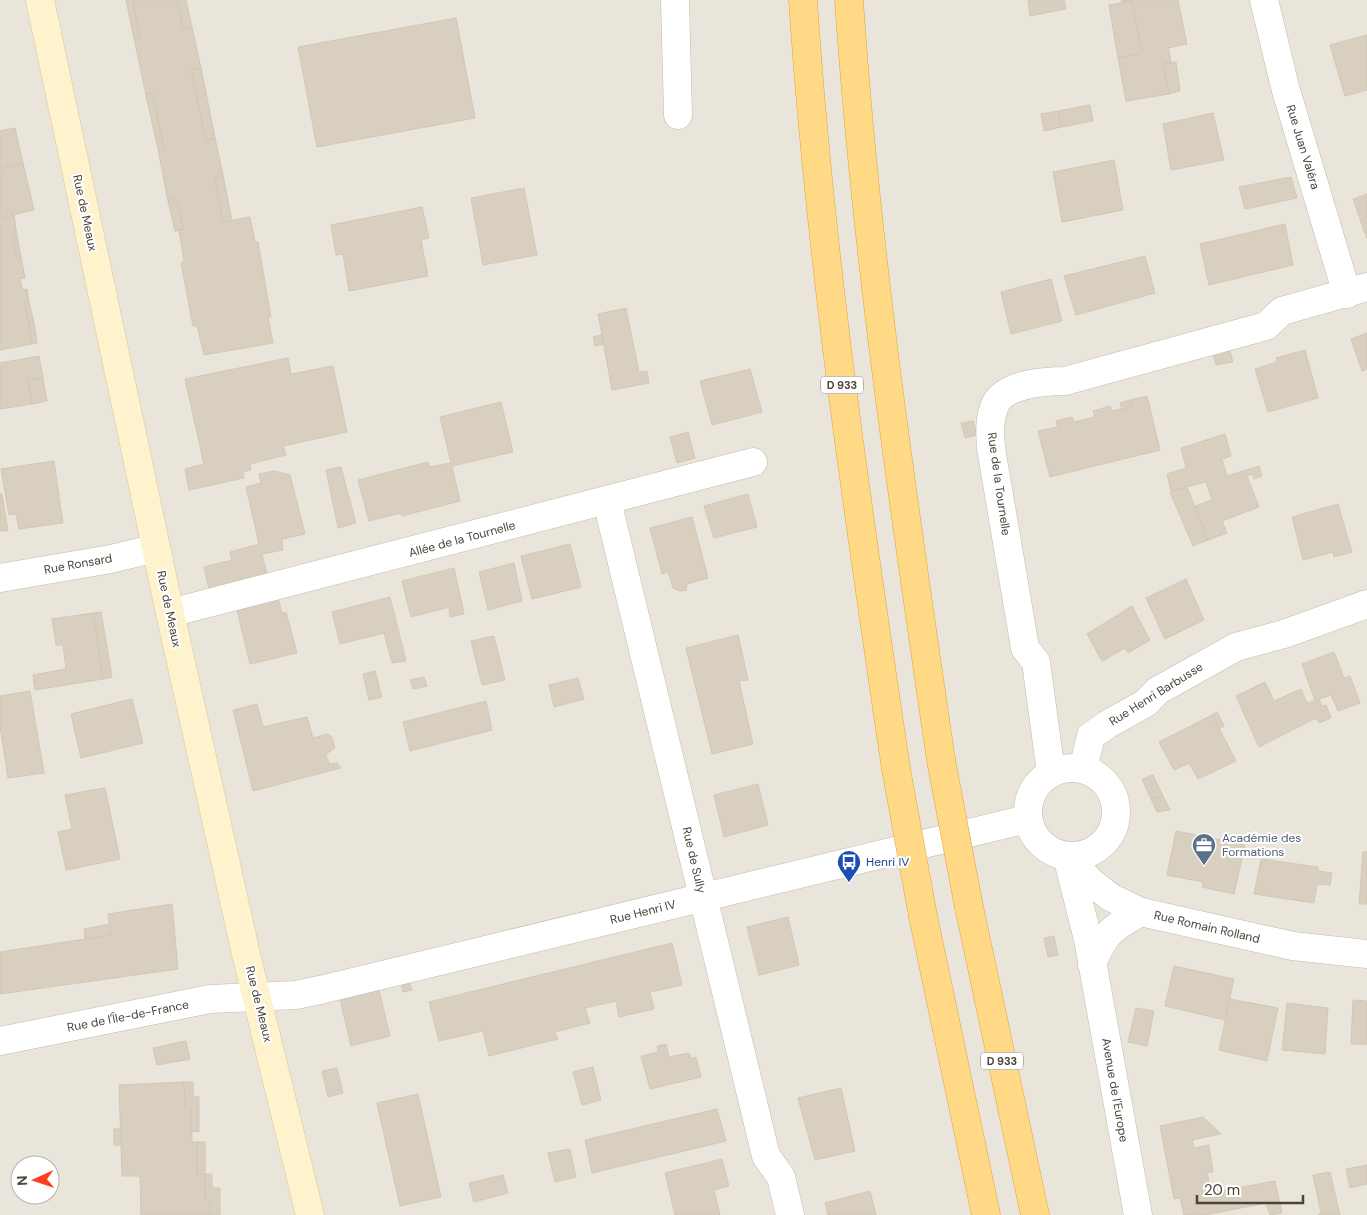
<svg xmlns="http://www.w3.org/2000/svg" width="1367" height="1215" font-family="'DM Sans',sans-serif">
<rect width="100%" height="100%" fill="#f6f3ec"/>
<path fill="#eae5da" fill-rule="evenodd" d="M0,0h1367v1215h-1367zM20,1165h30v30h-30z"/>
<g fill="#d8cfc1" stroke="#d3c7b4">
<polygon points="126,0 133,0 140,38 134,38"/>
<polygon points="133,0 177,0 183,28 192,27 201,68 191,70 206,140 215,138 223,175 214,177 223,222 250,217 255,242 258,242 271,317 268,317 273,343 204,355 197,326 193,326 181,263 184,262 179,230 183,229 177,199 168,201 158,149 164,148 152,93 146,95 134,38 140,38"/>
<polygon points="177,0 186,0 192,27 183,28"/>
<polygon points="1028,0 1064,0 1066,9 1030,16"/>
<polygon points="1121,0 1178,0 1187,44 1168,48 1171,62 1163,64 1169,94 1126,101 1118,58 1142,53 1132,1 1122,3"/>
<polygon points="1132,1 1142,53 1118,58 1109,5"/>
<polygon points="456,18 475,118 317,147 298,47"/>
<polygon points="1367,35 1367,90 1345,96 1330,45"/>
<polygon points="1176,62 1180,91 1169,94 1163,64"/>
<polygon points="201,68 215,138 206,140 191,70"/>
<polygon points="152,93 164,148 158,149 146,95"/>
<polygon points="1090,105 1093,121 1061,127 1058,111"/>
<polygon points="1058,111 1061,127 1044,131 1041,114"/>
<polygon points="1213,113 1224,160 1171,170 1163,124"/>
<polygon points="15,128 23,163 0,169 0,131"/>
<polygon points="1114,160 1123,210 1062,222 1053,172"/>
<polygon points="23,163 34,210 0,218 0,169"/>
<polygon points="223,175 232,221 223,222 214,177"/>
<polygon points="1291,177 1297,198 1245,209 1239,187"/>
<polygon points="524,188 537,255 483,265 471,198"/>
<polygon points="1367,194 1367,239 1353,199"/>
<polygon points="177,199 183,229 175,231 168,201"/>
<polygon points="422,207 429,238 421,240 428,276 349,291 343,254 336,255 331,225"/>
<polygon points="14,215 17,236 13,236 16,258 21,257 25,278 20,279 22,290 27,289 29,302 25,303 32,344 0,350 0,218"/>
<polygon points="1285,224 1293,265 1209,285 1200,244"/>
<polygon points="13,236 17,236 21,257 16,258"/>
<polygon points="1145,256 1155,293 1076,315 1064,276"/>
<polygon points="1051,279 1062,321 1011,334 1001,292"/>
<polygon points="29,302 34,323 29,324 25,303"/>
<polygon points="626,308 639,372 647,371 649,383 612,390 598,314"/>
<polygon points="34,323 37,343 32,344 29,324"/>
<polygon points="1367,333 1367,369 1362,371 1351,339"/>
<polygon points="602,335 603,344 595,346 593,337"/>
<polygon points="1227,341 1233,362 1216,365 1211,346"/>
<polygon points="1305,350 1318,398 1268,412 1255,369 1277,362 1276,358"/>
<polygon points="39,356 43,378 28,380 32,404 0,409 0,363"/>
<polygon points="288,358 291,374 333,366 347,432 283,446 286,455 250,464 251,470 243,472 244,478 189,490 185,469 204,464 185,379"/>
<polygon points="750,369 762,412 712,425 700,381"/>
<polygon points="43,378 47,401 32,404 28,380"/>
<polygon points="1147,396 1160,450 1050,477 1038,431 1058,427 1056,421 1072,417 1074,422 1095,417 1093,411 1110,406 1112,411 1132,406 1130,400"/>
<polygon points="1130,400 1132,406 1122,409 1120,403"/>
<polygon points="501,402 513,452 452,466 460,501 402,516 401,513 369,521 358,480 428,462 429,467 451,463 440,417"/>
<polygon points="973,421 977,435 965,438 961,423"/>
<polygon points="688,432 695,458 677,463 670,437"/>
<polygon points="1225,434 1231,456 1222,459 1227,476 1259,466 1262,476 1254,479 1252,474 1247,476 1259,507 1222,521 1227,533 1208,540 1195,506 1212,500 1206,482 1171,491 1167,474 1186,468 1181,448"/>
<polygon points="54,461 63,523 19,529 16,514 9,515 1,469"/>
<polygon points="341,467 356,523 338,528 326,470"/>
<polygon points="274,471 290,475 305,534 282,539 283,550 262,554 267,574 209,589 204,567 232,560 230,552 259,544 246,487 261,483 259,474"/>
<polygon points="1187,487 1208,540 1193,546 1170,492"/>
<polygon points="0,494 2,494 8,531 0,531"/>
<polygon points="748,494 757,527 714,538 704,506"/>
<polygon points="1338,504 1352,552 1334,557 1333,552 1303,560 1292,517"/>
<polygon points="692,517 708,578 687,584 686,590 679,591 673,588 668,572 662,574 650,528"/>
<polygon points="570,544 581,587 532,599 521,556"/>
<polygon points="514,563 522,601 488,610 479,572"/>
<polygon points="454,568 464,614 450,617 449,607 411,617 402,581"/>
<polygon points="1186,579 1204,620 1165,639 1146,598"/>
<polygon points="277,595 282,613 286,612 297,653 250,664 236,606"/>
<polygon points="390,597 406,661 392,663 384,633 340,644 332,612"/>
<polygon points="1132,606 1150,640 1128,653 1125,648 1102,661 1087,634"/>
<polygon points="101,612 112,677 103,679 93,613"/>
<polygon points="93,613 103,679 35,690 33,675 66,669 63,645 56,645 52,619"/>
<polygon points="738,635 748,680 739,681 753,744 712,754 686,648"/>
<polygon points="494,636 505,680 482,685 471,641"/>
<polygon points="1334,652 1344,678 1350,676 1360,703 1338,711 1331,695 1319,699 1322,706 1326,705 1331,718 1319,723 1316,718 1259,747 1236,696 1265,682 1274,701 1301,689 1307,703 1315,701 1302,664"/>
<polygon points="375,671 382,697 369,700 363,674"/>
<polygon points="424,677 427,686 413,689 410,680"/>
<polygon points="578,678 584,699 554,707 549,685"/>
<polygon points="30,691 44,773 8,778 0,726 0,696"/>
<polygon points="132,699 143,743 81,758 71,714"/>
<polygon points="486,701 492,730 410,751 403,722"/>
<polygon points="257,704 263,727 307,717 313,738 328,734 332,737 335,748 326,754 329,764 337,763 341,768 253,791 233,710"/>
<polygon points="1217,712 1224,726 1219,729 1212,715"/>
<polygon points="1212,715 1236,761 1198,779 1189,763 1174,770 1159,742"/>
<polygon points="1153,775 1163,796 1151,799 1142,779"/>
<polygon points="758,784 768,825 724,837 714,795"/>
<polygon points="105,788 120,859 66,870 58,832 72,829 65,795"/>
<polygon points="1163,796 1170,810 1157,812 1151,799"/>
<polygon points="1176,831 1245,845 1234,894 1202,887 1203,882 1167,875"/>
<polygon points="1363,852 1367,852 1367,904 1359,904"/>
<polygon points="1261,859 1318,867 1318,871 1332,873 1330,885 1317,884 1314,903 1254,894"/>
<polygon points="172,904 178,969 0,994 0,952 111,935 108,914"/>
<polygon points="788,917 799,965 759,975 747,927"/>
<polygon points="110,924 111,935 85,939 84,929"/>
<polygon points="1054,936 1058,955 1048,957 1044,938"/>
<polygon points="672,943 682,985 650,992 654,1009 619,1017 616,1001 585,1008 590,1023 555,1032 558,1039 489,1056 483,1031 439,1041 429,1002"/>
<polygon points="1174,966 1234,979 1225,1020 1165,1006"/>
<polygon points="409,982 412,990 403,992 401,984"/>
<polygon points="379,990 390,1036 351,1046 340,999"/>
<polygon points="1230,999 1278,1008 1267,1061 1219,1050"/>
<polygon points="1353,1000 1367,1001 1367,1044 1351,1044"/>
<polygon points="1287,1003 1328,1008 1325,1054 1282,1050"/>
<polygon points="1136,1008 1154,1011 1147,1046 1128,1042"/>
<polygon points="186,1041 190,1059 157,1065 153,1048"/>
<polygon points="666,1044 669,1057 689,1053 691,1059 696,1057 701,1077 650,1089 641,1056 658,1052 657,1046"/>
<polygon points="593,1067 601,1100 582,1105 573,1072"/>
<polygon points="337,1068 343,1093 328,1097 322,1071"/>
<polygon points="184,1082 185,1109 191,1109 192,1142 197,1142 197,1175 205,1174 205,1200 210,1200 210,1215 141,1215 140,1176 122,1176 119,1085"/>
<polygon points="184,1082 193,1082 193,1096 199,1097 199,1132 191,1131 191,1109 185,1109"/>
<polygon points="841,1088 855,1151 815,1160 798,1098"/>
<polygon points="418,1094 441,1197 400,1206 377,1103"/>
<polygon points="717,1109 726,1141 592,1173 585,1140"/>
<polygon points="1203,1117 1221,1134 1192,1140 1194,1148 1209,1145 1213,1172 1207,1172 1211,1193 1275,1181 1282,1213 1270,1215 1266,1203 1205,1215 1184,1215 1180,1198 1174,1199 1160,1126"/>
<rect x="114" y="1129" width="7" height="16"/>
<polygon points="197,1142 205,1142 205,1174 197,1175"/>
<polygon points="570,1149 576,1177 555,1182 548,1153"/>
<polygon points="722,1159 729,1186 714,1190 720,1215 675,1215 665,1173"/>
<polygon points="1367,1165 1367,1184 1350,1188 1346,1169"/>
<polygon points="1330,1172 1340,1215 1318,1215 1321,1213 1313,1175"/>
<polygon points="205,1174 212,1174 212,1188 220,1188 220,1215 210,1215 210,1200 205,1200"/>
<polygon points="503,1175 508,1193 474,1202 469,1183"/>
<polygon points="870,1191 876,1215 828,1215 825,1203"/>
</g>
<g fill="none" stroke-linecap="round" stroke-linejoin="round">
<g stroke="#c2bbae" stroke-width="29">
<g id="minor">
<polyline points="675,0 678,115"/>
<polyline points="1264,0 1285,87 1347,294"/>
<polyline points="607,501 766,1156 781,1177 790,1215"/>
<polyline points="0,578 111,559 156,548"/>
<polyline points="170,613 753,462"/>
<circle cx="1072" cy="812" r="44"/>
<polyline points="1083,769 1091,736 1108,724 1146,703 1157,691 1236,647 1284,634 1367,604"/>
<path d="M1051,773l-15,-111 -11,-14 -34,-200c-1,-15 -2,-29 4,-43 9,-21 50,-24 70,-24l201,-55 16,-15 85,-24"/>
<polyline points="1067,856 1088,939 1138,1215"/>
<polyline points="1067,857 1091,882 1110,897 1141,912 1293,946 1367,954"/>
<path d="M1092,964c13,-32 20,-36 49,-52"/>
<polyline points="0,1041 210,999 296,995 320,990 1027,819"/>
</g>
</g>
<g stroke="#d6c79b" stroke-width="29">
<polyline id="secondary" points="40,0 170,613 246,954 310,1215"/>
</g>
<g stroke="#e0a43c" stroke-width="29">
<g id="trunk">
<path d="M803,0c17,258 55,513 93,769"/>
<path d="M849,0c17,255 55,508 92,760"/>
<polyline points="969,907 1035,1215"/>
<polyline points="923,916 986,1215"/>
</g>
</g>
<use href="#minor" stroke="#fff" stroke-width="28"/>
<use href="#secondary" stroke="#fff3cd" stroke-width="28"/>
<use href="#trunk" stroke="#ffd985" stroke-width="28"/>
<g stroke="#e0a43c" stroke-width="29" stroke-linecap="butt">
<g id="trunk-bridge">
<polyline points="941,760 969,907"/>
<polyline points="896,769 923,916"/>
</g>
</g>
<use href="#trunk-bridge" stroke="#ffd985" stroke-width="28"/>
</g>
<defs>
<g id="office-pin" transform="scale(1.25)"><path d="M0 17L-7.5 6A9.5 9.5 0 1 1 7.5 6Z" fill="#5c6f8a" stroke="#fff"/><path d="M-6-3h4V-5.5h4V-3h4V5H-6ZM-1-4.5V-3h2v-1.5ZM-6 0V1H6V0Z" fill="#fff"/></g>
<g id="bus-pin" transform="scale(1.25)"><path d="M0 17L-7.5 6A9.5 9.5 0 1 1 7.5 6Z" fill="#1a4fb4" stroke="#fff"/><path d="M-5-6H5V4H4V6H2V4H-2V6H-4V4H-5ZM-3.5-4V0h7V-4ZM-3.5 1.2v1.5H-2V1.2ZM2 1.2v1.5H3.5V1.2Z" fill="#fff"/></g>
</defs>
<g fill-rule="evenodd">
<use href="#office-pin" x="1204" y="845"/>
<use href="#bus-pin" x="849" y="862"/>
</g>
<g text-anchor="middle" stroke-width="4" stroke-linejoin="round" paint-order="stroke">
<g fill="#fff" stroke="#817c74" stroke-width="1">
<rect x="821" y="376.5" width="42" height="17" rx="4"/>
<rect x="981" y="1052.5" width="42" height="17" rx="4"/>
</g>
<g font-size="11" font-weight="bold" fill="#4b4439">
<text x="842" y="389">D 933</text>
<text x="1002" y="1065">D 933</text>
</g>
<g font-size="12" fill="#4b4439" stroke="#fff">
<text transform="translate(1303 147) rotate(73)" y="4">Rue Juan Valéra</text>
<text transform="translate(85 213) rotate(78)" y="4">Rue de Meaux</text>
<text transform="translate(999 484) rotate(82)" y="4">Rue de la Tournelle</text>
<text transform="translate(462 539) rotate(-15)" y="4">Allée de la Tournelle</text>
<text transform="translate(78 564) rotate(-10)" y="4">Rue Ronsard</text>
<text transform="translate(169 609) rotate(78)" y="4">Rue de Meaux</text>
<text transform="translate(1156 694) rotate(-32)" y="4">Rue Henri Barbusse</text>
<text transform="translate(694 860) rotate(77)" y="4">Rue de Sully</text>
<text transform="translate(643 912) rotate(-14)" y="4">Rue Henri IV</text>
<text transform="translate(1207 927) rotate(13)" y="4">Rue Romain Rolland</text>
<text transform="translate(259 1004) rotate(76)" y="4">Rue de Meaux</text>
<text transform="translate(128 1016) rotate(-11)" y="4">Rue de l'Île-de-France</text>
<text transform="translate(1115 1090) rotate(80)" y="4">Avenue de l'Europe</text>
</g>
<g font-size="12" fill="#4e5e75" stroke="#fff" text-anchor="start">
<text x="1222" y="842">Académie des<tspan x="1222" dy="14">Formations</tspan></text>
</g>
<g font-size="12" fill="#164399" stroke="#fff" text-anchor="start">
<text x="866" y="866">Henri IV</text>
</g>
</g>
<g transform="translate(35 1180) rotate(267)"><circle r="24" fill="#ffffff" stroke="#b7b4b0"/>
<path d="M0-4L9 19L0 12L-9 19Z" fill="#fc3f1d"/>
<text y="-8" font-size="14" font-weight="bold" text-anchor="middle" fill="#4b4439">N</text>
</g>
<path d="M1197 1195v8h106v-8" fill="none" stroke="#4b4439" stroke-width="2.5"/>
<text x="1204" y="1195" font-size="15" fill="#4b4439" stroke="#ffffff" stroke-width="4" paint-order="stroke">20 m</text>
</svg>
